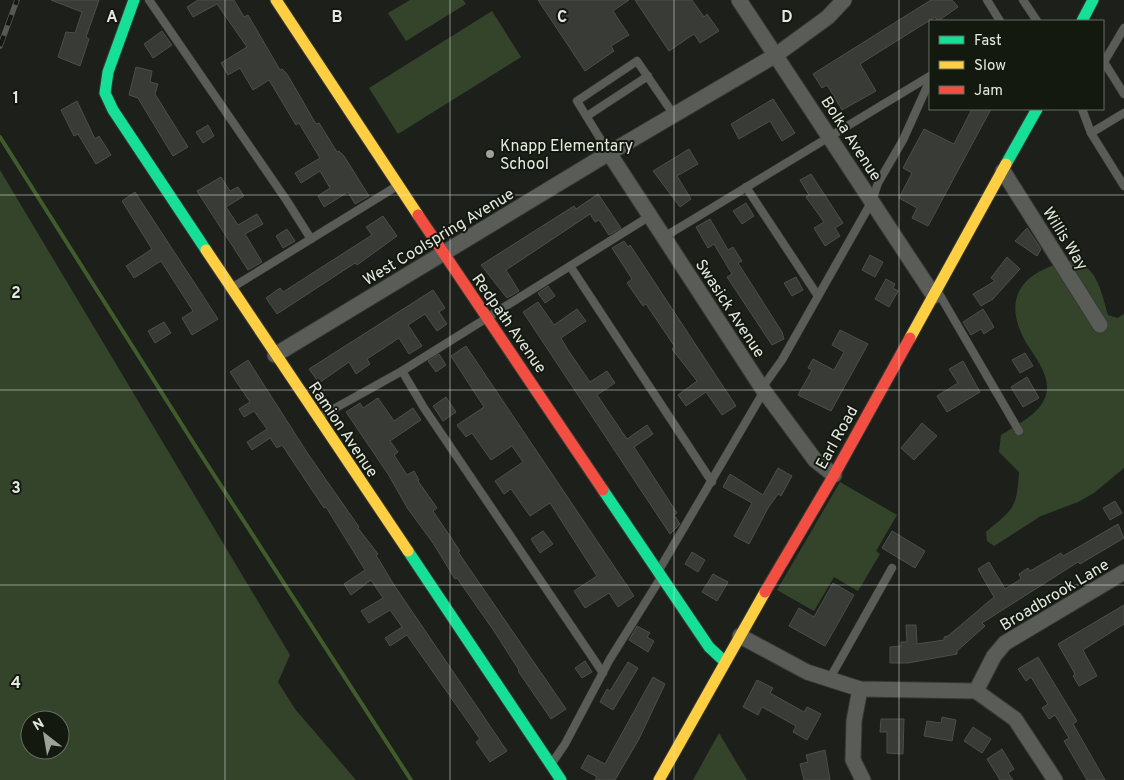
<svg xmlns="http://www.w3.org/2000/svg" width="1124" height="780" font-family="Overpass,sans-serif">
<rect width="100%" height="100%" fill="#1d201a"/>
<g fill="#34442a" fill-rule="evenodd">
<polygon points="410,0 463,0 466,4 406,41 388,13"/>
<polygon points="492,11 521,57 398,134 369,88"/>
<path d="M0,170l290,485 -12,27 17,27 61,71h-356zM30,720h30v30h-30z"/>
<path d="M1073,260c24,6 29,34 35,55l9,3 7,-4v154l-30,25 -16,9 -37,14 -47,30 -7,-5 -1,-9c27,-23 31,-23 33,-60l-20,-20 2,-17c15,-10 33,-18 42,-33 13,-23 -9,-45 -19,-63 -24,-47 5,-70 49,-79z"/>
<polygon points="840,482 897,515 876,551 880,554 858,591 834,577 814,611 777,590"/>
<polygon points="719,733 747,780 693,780"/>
</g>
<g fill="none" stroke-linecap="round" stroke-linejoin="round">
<polyline stroke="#405b2c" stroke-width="4" points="0,137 203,458 411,780"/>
</g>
<g fill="#393b36" stroke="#4c4f49">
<polygon points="51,0 99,0 86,37 89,39 80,66 58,57 66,32 75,33 82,12"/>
<polygon points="198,0 234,0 244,17 248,15 280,70 282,69 287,74 316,124 319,123 337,152 339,151 344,156 369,196 355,204 348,192 324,207 318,196 330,188 320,171 301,183 295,173 320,158 299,123 296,125 269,80 253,90 240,68 228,75 221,63 247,47 217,4 193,17 187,7"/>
<polygon points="538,0 629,0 613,11 629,35 611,46 614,51 585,71"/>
<polygon points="635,0 692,0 704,17 707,14 719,31 700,43 694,34 669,51"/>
<polygon points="931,0 952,0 958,7 938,21 935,17 860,64 876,91 842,110 827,85 822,88 813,74"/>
<polygon points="162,31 172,45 153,58 144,44"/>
<polygon points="136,67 152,71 150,82 158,84 155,94 188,147 173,156 138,98 129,95"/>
<polygon points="773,99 795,133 782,141 770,121 739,139 731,124"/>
<polygon points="77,101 95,139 99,136 111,155 96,164 78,134 74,136 61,110"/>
<polygon points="972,109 991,109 928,226 912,218 917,208 899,198 912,173 903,168 924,129 954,144"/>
<polygon points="208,125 214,136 203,143 196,132"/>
<polygon points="689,149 698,164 677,176 691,199 680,207 653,171"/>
<polygon points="811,174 843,223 835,228 840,236 825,246 814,228 824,222 806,197 809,195 800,180"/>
<polygon points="221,177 230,191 238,187 244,196 226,207 238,225 257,214 263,224 245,234 262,262 248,270 197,191"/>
<polygon points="135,192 218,319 192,335 182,318 193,311 161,261 134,278 126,266 152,249 122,201"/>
<polygon points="598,194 621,228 609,235 599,220 595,222 590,214 506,270 519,291 507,298 481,265 574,206 576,209"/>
<polygon points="746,203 754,216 742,224 733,211"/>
<polygon points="383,216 397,236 357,265 355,263 277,314 266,298 280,288 283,292 372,235 366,227"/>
<polygon points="710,219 728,250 733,247 742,261 738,263 782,332 784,339 772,345 727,277 732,274 714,244 708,248 696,227"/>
<polygon points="1027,228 1041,249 1037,256 1015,241"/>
<polygon points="287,229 295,241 283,248 276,236"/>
<polygon points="624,241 628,247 630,245 736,406 722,415 706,392 686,406 678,395 697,381 672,349 675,347 646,304 643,306 627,283 632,279 612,248"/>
<polygon points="870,255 883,262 875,277 862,270"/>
<polygon points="1007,257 1020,269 993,299 981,306 973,294 995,281 991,278"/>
<polygon points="796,277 803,290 792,296 784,283"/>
<polygon points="886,279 895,284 893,288 898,291 889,307 875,299"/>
<polygon points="548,286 555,296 545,303 538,293"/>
<polygon points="433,290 445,308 439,312 447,324 437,331 425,314 408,325 422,346 409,354 399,338 367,359 370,364 356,374 349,362 319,383 309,369"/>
<polygon points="538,302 554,325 577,309 586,321 561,338 568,350 590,382 607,371 615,383 597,395 627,439 647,425 653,434 634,447 677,513 674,515 680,524 670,534 523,312"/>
<polygon points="983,309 994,327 984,334 981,329 971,335 963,322"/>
<polygon points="164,322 171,333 155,343 148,331"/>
<polygon points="840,330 868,344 831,411 798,395 812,370 808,368 813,359 834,370 844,352 832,345"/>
<polygon points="466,346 634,596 618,607 609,593 585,608 574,591 597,576 550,503 530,516 511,489 504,494 495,481 523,462 512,446 491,460 472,433 466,437 457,425 484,407 451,356"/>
<polygon points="1025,353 1033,366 1020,373 1012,360"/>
<polygon points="439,354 446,365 436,372 428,361"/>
<polygon points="248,360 308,454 359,527 358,528 378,554 376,555 394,585 507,751 490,762 476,742 480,739 407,635 390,646 385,638 402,627 390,610 369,623 361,611 383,598 371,580 351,595 344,584 365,570 326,507 324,508 282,445 277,448 270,438 252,450 247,442 267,429 254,411 244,417 239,409 250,402 230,372"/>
<polygon points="963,361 980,392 947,412 937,396 958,383 949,369"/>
<polygon points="1027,377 1039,398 1023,407 1011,387"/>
<polygon points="446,397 456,412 443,421 433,406"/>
<polygon points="378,398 394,421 413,408 421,420 390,441 398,452 394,455 407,475 414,471 419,480 418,481 437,508 433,511 460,551 458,552 566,709 551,719 518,671 519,670 494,631 457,578 455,579 433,543 408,509 388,474 346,412 360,403 363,408"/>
<polygon points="922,423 937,436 914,460 901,448"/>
<polygon points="778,468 792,476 781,496 778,494 768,508 749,544 734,536 752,503 723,487 730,474 763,495"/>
<polygon points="1115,501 1122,513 1110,520 1103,508"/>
<polygon points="1118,524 1124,538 1080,564 1078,562 982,623 985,626 957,651 957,654 908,663 890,663 890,647 901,646 901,642 907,642 906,625 916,625 917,644 944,640 944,637 948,636 994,597 978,569 989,562 1005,589 1021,579 1019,574 1028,568 1030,571 1061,553 1063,556"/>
<polygon points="543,531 553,544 540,553 531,539"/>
<polygon points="892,531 925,551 915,568 882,548"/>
<polygon points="692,552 705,560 698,572 685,564"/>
<polygon points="713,574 728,582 717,601 702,592"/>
<polygon points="833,583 854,595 825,646 789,626 799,608 814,617"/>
<polygon points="1124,605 1124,624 1083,650 1097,676 1079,686 1073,676 1075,674 1058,644"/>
<polygon points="637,626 650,633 647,637 654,641 648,652 629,640"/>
<polygon points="1038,657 1077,721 1073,724 1105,780 1087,780 1064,741 1069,738 1055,715 1049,719 1042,708 1048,704 1031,677 1026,681 1018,669"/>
<polygon points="585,661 592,672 582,678 575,668"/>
<polygon points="628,662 638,668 613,710 600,702 607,689 610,691"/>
<polygon points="653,677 665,684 639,739 615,780 595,780 597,777 581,768 588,755 605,764"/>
<polygon points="757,680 773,688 770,693 804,712 807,707 821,714 807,740 793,732 796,726 762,707 758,715 743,707"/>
<polygon points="942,717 956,720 952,741 924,736 927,721 941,723"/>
<polygon points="881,719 904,719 903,754 887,753 887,732 880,732"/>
<polygon points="973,727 991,739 982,753 964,741"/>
<polygon points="1002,749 1014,769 1008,773 1013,780 1000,780 987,759"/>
<polygon points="825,750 830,780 804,780 800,764 808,762 806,755"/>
</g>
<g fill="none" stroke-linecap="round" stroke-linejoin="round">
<g stroke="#373935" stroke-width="9">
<g id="lane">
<polyline points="149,0 287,201 311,239"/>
<polyline points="987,0 1000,21"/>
<polyline points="1023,0 1037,21"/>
<polyline points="1124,28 1104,62 1124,94"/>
<polyline points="1082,109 1091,133 1124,186"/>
<polyline points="587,116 648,76"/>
<polyline points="1091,133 1124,113"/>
<polyline points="609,153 577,101 637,61 674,115"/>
<polyline points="746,187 818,296"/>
<polyline points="664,237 930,76"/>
<polyline points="570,266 712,482"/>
<polyline points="233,287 397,186"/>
<polyline points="938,292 1019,431"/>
<polyline points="762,388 782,360 872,201 878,183 903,140 930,80"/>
<polyline points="321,416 402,371"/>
<polyline points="659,570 764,391"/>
<polyline points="603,673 424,408 402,371 650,216"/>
<polyline points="830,678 892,568"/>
<polyline points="552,763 565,744 610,659 660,579"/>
</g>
</g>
<g stroke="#373935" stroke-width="17">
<g id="street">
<polyline points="739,0 934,296"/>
<polyline points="609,153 764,391 815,460 834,475"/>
<polyline points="1003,171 1100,325"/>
<polyline points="275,355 609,153 776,55 828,17 844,0"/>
<polyline points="740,636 807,672 860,689 976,691 994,656 1005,643 1124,572"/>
<polyline points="860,689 854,721 853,760 863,780"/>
<polyline points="976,691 1015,719 1055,780"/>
</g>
</g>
<g stroke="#373935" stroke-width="13">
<g id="fast">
<polyline points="134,0 108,72 105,93 113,110 206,250"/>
<polyline points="1082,21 1093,0"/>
<polyline points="1006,164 1037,109"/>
<polyline points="603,490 709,647 724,661"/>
<polyline points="408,551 561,780"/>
</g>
</g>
<g stroke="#373935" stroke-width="13">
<g id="slow">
<polyline points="276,0 418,215"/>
<polyline points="206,250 408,551"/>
<polyline points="910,338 1006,164"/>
<polyline points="659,780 765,592"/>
</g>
</g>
<g stroke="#373935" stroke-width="13">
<g id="jam">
<polyline points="418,215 603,490"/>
<polyline points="765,592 834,475 910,338"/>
</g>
</g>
<use href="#lane" stroke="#595c57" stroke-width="8"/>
<use href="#street" stroke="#595c57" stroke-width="15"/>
<use href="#fast" stroke="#16e098" stroke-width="11"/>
<use href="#slow" stroke="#ffcf43" stroke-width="11"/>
<use href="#jam" stroke="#f24e42" stroke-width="11"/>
<g stroke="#565854" stroke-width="5.5">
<polyline id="rail" points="0,46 17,0"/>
</g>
<use href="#rail" stroke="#13190f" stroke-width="4" stroke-dasharray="11" stroke-linecap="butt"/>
</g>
<path fill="none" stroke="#e4e8e1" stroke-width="1" stroke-opacity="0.55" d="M225,0v780M450,0v780M674,0v780M899,0v780M0,195h1124M0,390h1124M0,585h1124"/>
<circle fill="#9ea29b" stroke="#13190f" stroke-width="2" cx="490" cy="154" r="5"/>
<g text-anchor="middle" stroke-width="4" stroke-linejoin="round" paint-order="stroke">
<g font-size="16" fill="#e4e8e1" stroke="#13190f">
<text transform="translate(852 138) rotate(57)" y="6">Bolka Avenue</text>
<text transform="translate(438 236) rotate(-31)" y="6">West Coolspring Avenue</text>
<text transform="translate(1066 238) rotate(58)" y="6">Willis Way</text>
<text transform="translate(731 308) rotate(57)" y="6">Swasick Avenue</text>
<text transform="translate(510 323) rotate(55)" y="6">Redpath Avenue</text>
<text transform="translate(344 429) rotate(56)" y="6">Ramion Avenue</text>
<text transform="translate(836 437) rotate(-61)" y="6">Earl Road</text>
<text transform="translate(1054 594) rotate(-31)" y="6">Broadbrook Lane</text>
</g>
<g font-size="16" fill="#e4e8e1" stroke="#13190f" text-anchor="start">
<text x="500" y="151">Knapp Elementary<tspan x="500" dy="18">School</tspan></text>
</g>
</g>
<g font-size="16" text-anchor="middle" font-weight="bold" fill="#e4e8e1" stroke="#13190f" stroke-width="4" stroke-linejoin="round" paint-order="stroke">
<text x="112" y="22">A</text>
<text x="337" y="22">B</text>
<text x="562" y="22">C</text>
<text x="787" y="22">D</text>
<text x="16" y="103">1</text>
<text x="16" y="298">2</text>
<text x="16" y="493">3</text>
<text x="16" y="688">4</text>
</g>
<rect x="929" y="20" width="175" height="90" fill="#13190f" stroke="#676c63"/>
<rect x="939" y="36" width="25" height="8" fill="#16e098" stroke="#676c63"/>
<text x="974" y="45" font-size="15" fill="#e4e8e1">Fast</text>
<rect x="939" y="61" width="25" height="8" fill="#ffcf43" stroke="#676c63"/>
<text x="974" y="70" font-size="15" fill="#e4e8e1">Slow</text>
<rect x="939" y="86" width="25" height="8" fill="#f24e42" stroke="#676c63"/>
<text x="974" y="95" font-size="15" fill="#e4e8e1">Jam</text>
<g transform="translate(45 735) rotate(329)"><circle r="24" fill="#13190f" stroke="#676c63"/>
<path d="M0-4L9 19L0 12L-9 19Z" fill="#9ea29b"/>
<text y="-8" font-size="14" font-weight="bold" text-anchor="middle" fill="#e4e8e1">N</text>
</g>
</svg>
